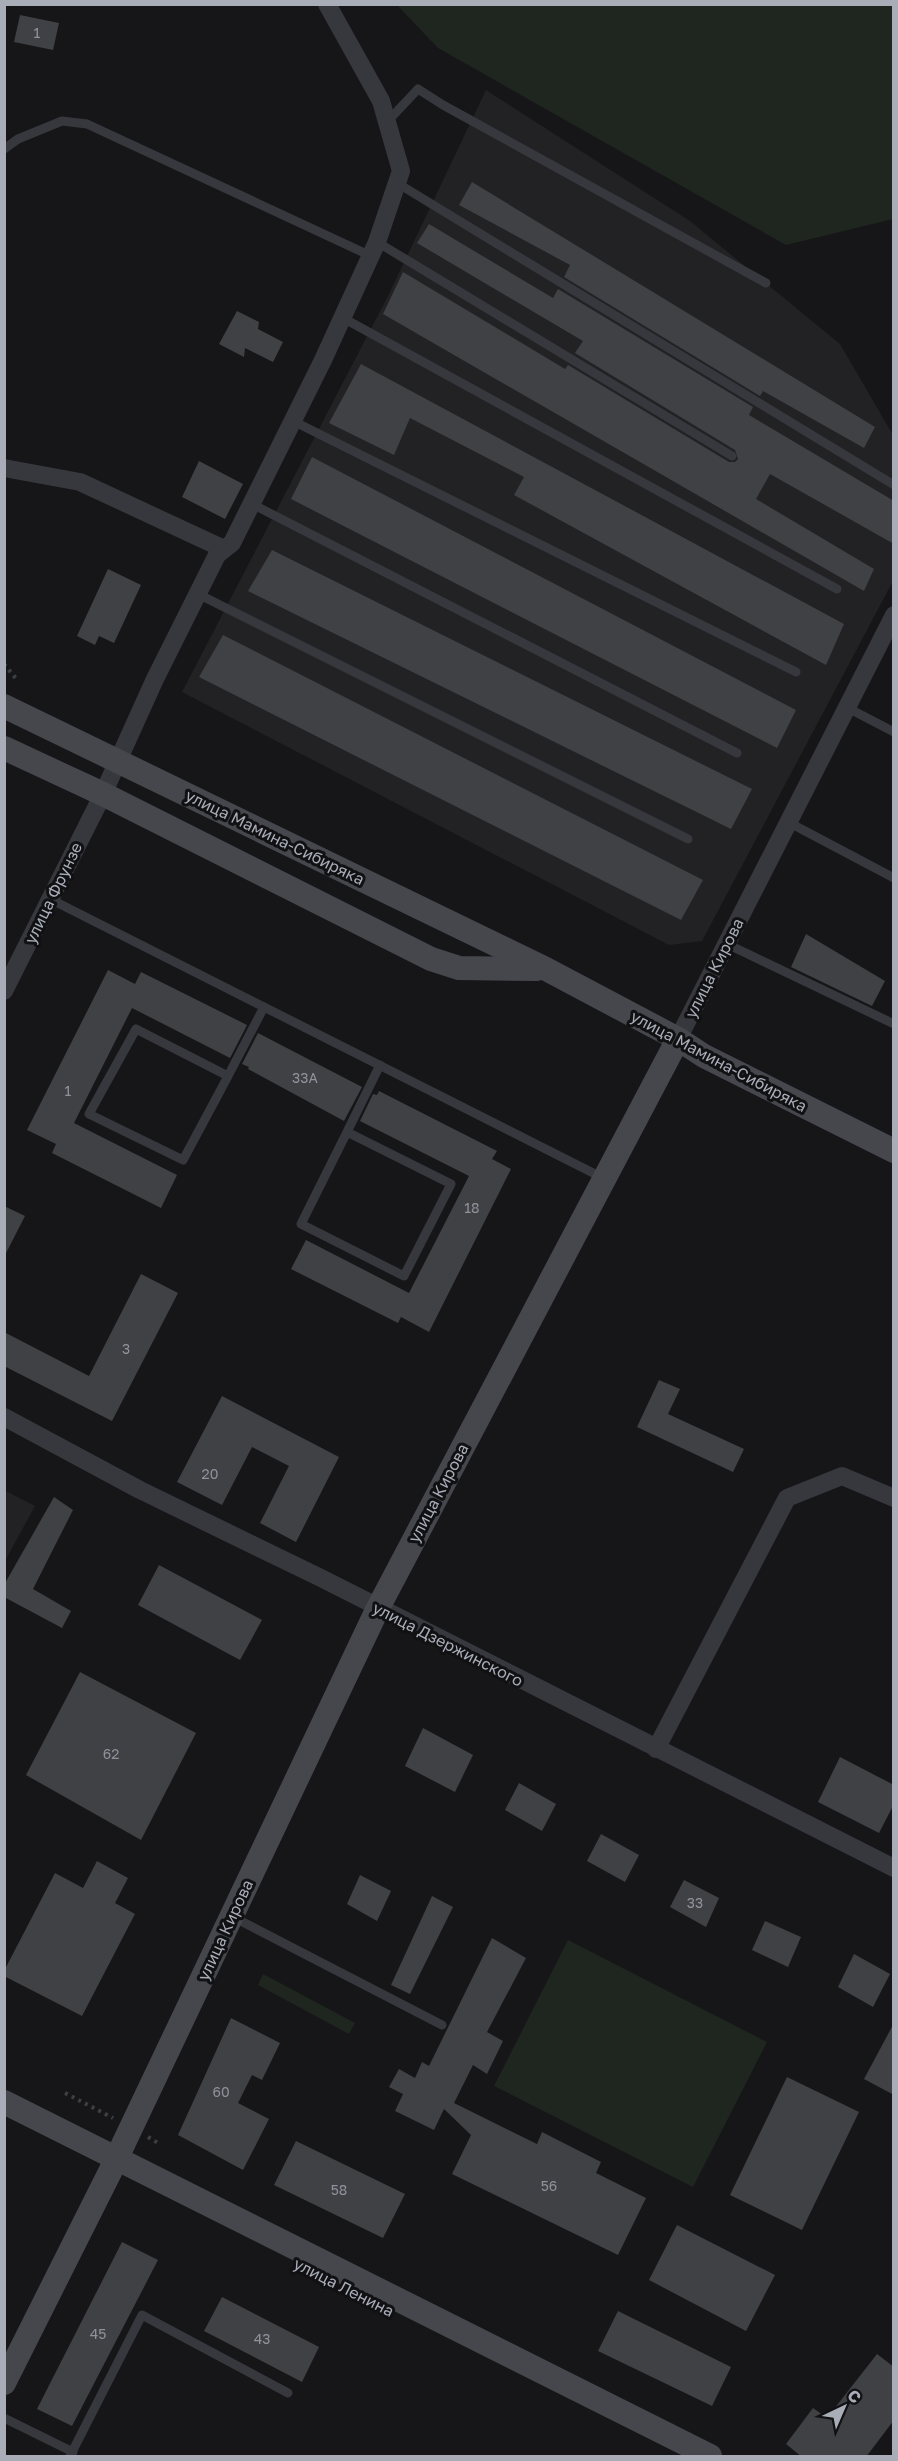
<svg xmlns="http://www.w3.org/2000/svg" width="898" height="2461" font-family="'Golos Text',sans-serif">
<rect width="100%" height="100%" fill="#161618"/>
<g fill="#222225">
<polygon points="486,90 690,221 840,344 893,435 893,581 702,941 669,945 182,692 388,296"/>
<polygon points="4,1490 35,1506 6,1559 4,1559"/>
</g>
<g fill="#1e261f">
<polygon points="397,5 893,5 893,219 786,245 438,48"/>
<polygon points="568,1940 767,2042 693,2187 494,2086"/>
<polygon points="263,1974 355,2023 349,2034 258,1985"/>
</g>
<g fill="#404145">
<polygon points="20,15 59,23 53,50 14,42"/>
<polygon points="472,182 875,427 864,448 763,391 760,396 564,277 570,265 459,205"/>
<polygon points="429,224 553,298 558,289 753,407 749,415 894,501 894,544 770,474 756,499 874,569 864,591 383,314 403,272 565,369 568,365 729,462 735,462 738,459 735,450 575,353 583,341 417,243"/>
<polygon points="237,311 259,322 258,329 283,342 273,362 245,348 244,357 219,344"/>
<polygon points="361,364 844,624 826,665 514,495 524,477 410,418 394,455 329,423"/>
<polygon points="312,457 796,710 777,748 291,499"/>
<polygon points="199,461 243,484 225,519 182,497"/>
<polygon points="272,550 752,789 731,829 248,591"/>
<polygon points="108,569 141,585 114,643 99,636 95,645 77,636"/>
<polygon points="223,635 703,880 681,920 199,677"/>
<polygon points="806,934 885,981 872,1006 791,967"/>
<polygon points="108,970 135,984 141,972 247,1025 230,1058 132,1008 74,1123 177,1175 161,1208 52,1153 56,1144 27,1130"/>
<polygon points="258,1033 362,1087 344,1121 248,1069 249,1067 242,1064"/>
<polygon points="379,1091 497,1151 492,1159 511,1169 429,1332 401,1317 398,1323 291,1269 306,1240 409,1293 469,1176 360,1121 373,1094 377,1095"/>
<polygon points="4,1206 25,1216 4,1257"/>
<polygon points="141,1274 178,1293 112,1421 4,1366 4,1332 89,1376"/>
<polygon points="659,1380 680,1389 668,1414 744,1449 733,1472 637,1427"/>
<polygon points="222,1396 339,1457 296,1542 260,1523 289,1466 252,1447 222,1505 177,1482"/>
<polygon points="54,1497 73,1510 33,1589 71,1611 62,1628 4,1597 4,1585"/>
<polygon points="159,1565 262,1620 240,1660 138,1605"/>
<polygon points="80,1672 196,1733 141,1840 26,1775"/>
<polygon points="423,1728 473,1755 455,1792 405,1766"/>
<polygon points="840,1757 894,1785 894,1804 879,1833 818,1802"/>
<polygon points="519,1783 556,1804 542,1831 505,1810"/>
<polygon points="601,1834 639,1855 625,1882 587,1861"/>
<polygon points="97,1861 128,1878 115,1903 135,1914 82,2016 4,1976 4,1971 55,1873 83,1888"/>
<polygon points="360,1875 391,1891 377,1921 347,1904"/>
<polygon points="684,1880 719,1898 706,1927 670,1907"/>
<polygon points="432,1896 453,1907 410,1994 391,1985"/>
<polygon points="765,1921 801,1937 788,1967 752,1950"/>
<polygon points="492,1938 526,1958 487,2032 503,2041 487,2074 473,2065 454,2103 537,2144 542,2132 601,2162 596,2173 646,2198 618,2255 452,2174 471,2135 444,2109 434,2130 395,2111 403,2094 389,2087 399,2069 415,2078 422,2062 429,2066"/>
<polygon points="854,1954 890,1974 873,2007 838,1987"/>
<polygon points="231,2018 280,2043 262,2080 252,2075 238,2103 269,2119 243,2170 178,2135"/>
<polygon points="894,2023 894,2095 864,2079"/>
<polygon points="787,2077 859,2112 802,2230 730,2195"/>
<polygon points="296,2141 405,2194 383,2238 274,2185"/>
<polygon points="677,2225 775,2275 746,2331 649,2280"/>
<polygon points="122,2242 158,2260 72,2426 37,2409"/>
<polygon points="222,2297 319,2347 302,2382 204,2331"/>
<polygon points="618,2311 731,2367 712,2406 598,2351"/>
<polygon points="877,2354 894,2367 894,2420 866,2457 802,2457 786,2444 813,2408 827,2418"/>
</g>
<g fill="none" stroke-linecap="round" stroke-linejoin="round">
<g stroke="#3d3f44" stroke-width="4" stroke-dasharray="3 4.5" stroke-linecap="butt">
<polyline points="4,664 18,681"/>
<polyline points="65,2093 113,2118"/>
<polyline points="148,2137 158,2143"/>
</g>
<g stroke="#37383d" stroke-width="9">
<polyline points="387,122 418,89 443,105 766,283"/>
<polyline points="4,149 18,139 62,121 87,124 371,256"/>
<polyline points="397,183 894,485"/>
<polyline points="377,242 732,456"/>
<polyline points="343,318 837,589"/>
<polyline points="293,421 796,672"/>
<polyline points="252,504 737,753"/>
<polyline points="198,594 688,839"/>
<polyline points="846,707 894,732"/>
<polyline points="788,822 894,878"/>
<polyline points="50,899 603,1178"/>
<polyline points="727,944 894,1024"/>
<polyline points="228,1076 183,1160 89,1114 136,1029 228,1076 264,1007"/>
<polyline points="347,1132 301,1224 404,1276 451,1184 347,1132 380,1065"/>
<polyline points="233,1917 442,2025"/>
<polyline points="4,2418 73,2452"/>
<polyline points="70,2456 142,2315 288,2393"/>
</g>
<g stroke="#37383d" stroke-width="18">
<polyline points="4,468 80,482 224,549"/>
<polyline points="4,991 103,794 155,679 217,555 232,543 323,360 377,242 401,171 381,101 327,4"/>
<polyline points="678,1039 894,615"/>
<polyline points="4,1417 140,1490 321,1578 894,1868"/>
<polyline points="656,1749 787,1498 842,1476 894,1498"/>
</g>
<g stroke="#45474d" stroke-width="24">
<polyline points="4,706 546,969 678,1039 704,1056 894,1151"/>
<polyline points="4,748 103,794 431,959 459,968 537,969"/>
<polyline points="4,2102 710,2456"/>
<polyline points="4,2383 111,2170 378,1608 678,1039"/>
</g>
</g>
<g text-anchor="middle" stroke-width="6" stroke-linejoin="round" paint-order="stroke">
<g font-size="14" fill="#8e929b">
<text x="37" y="38">1</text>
<text x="305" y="1083">33А</text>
<text x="68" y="1096">1</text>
<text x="472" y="1213">18</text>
<text x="126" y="1354">3</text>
<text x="210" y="1479">20</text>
<text x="111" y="1759">62</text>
<text x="695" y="1908">33</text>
<text x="221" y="2097">60</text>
<text x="549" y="2191">56</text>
<text x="339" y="2195">58</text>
<text x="98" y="2339">45</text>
<text x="262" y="2344">43</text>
</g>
<g font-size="16" fill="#a8adb8" stroke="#111113">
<text transform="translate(275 837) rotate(26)" y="6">улица Мамина-Сибиряка</text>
<text transform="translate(53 893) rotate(-64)" y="6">улица Фрунзе</text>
<text transform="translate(714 968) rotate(-63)" y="6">улица Кирова</text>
<text transform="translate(719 1061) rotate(28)" y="6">улица Мамина-Сибиряка</text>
<text transform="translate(438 1493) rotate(-62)" y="6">улица Кирова</text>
<text transform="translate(448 1644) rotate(27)" y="6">улица Дзержинского</text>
<text transform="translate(225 1930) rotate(-65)" y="6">улица Кирова</text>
<text transform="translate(344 2287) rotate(27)" y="6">улица Ленина</text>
</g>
</g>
<rect width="898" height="2461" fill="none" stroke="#a8adb8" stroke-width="12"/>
<g transform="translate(844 2407) rotate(44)" stroke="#111113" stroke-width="4.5" paint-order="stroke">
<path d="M0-4.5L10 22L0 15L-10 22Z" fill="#a8adb8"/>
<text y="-9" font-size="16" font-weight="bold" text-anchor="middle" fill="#a8adb8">С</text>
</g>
</svg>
